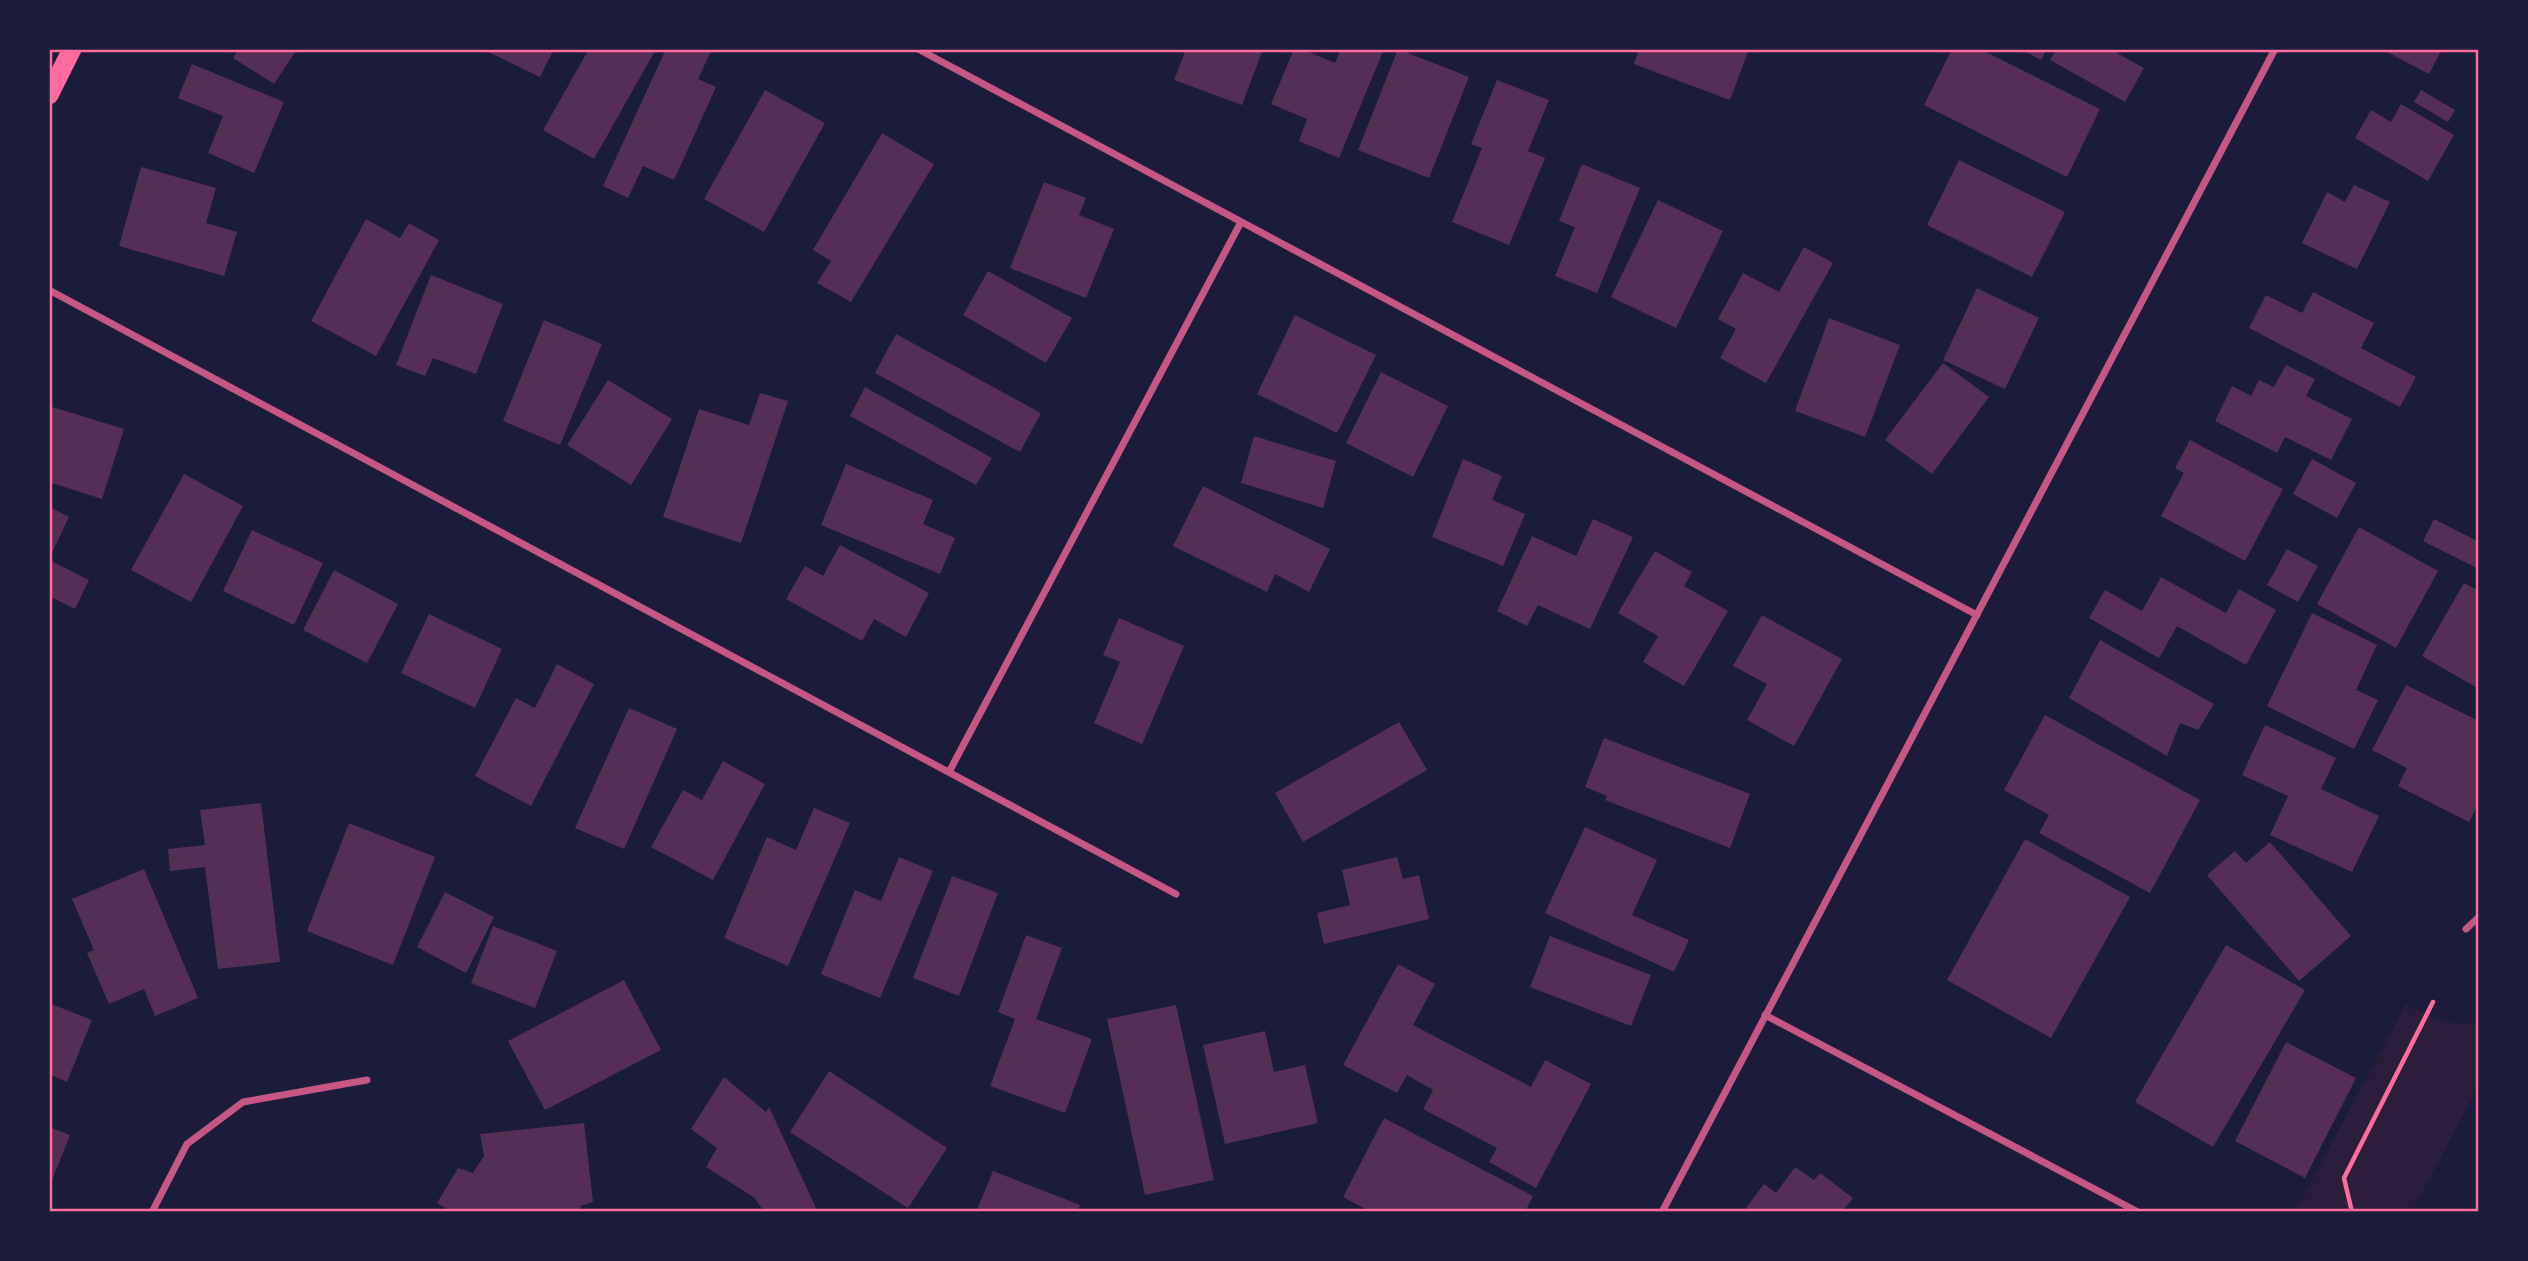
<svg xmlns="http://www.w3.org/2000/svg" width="2528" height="1261" font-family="'Crimson Pro',serif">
<rect width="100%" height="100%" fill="#1b1b3a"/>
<path fill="#2a1e3b" d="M2406,1004c23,13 46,24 73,18v63l-67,127h-117z"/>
<g fill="#542f53">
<polygon points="239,49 297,49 274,84 233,58"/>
<polygon points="482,49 554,49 540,77"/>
<polygon points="589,49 656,49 594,159 543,130"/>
<polygon points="666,49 712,49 698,79 716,87 674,180 643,166 628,198 603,186"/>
<polygon points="1186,49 1263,49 1242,105 1174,80"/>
<polygon points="1294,49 1302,49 1335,63 1341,49 1384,49 1339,158 1299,141 1307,119 1271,104"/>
<polygon points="1398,49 1469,77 1429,178 1358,150"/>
<polygon points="1639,49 1749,49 1730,100 1634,64"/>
<polygon points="1952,49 1980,49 2100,109 2067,177 1924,105"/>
<polygon points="2020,49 2047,49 2041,60"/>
<polygon points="2056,49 2119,49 2117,53 2144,68 2125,102 2050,60"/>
<polygon points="2391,49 2442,49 2429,74 2389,53"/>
<polygon points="192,64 284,102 254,173 208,153 223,116 178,98"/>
<polygon points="1497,80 1549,100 1528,151 1545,158 1509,245 1452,222 1482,148 1471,144"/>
<polygon points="765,90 825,123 764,232 704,199"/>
<polygon points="2421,90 2455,110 2448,122 2414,102"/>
<polygon points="2401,104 2454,135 2428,181 2355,138 2371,110 2391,122"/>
<polygon points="882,133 934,164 851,302 817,283 831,261 813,250"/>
<polygon points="1959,160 2065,212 2032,277 1927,225"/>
<polygon points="1582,164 1640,188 1597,293 1555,276 1575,227 1559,221"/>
<polygon points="141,167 216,188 206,223 237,232 224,276 119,246"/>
<polygon points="1044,182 1086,198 1079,215 1114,229 1086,298 1010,268"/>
<polygon points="2354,185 2390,202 2357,269 2302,243 2327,192 2345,202"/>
<polygon points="1658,200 1723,231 1676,328 1611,297"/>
<polygon points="366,219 400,238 409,223 439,240 376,356 311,321"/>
<polygon points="1804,247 1833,263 1766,383 1720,358 1736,329 1718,319 1743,273 1779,292"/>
<polygon points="988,271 1072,318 1046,363 963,315"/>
<polygon points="431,275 503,304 476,374 433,358 425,376 396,365"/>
<polygon points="1977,288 2039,318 2005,389 1943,360"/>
<polygon points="2313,292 2374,323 2361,348 2416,377 2400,407 2249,328 2266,295 2302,313"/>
<polygon points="1295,315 1376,355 1337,433 1257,394"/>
<polygon points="1829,318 1900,345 1865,437 1795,411"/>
<polygon points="544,320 602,344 560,445 503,421"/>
<polygon points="896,334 1041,413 1020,452 875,373"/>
<polygon points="1943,363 1989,397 1932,474 1885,440"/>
<polygon points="2286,365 2315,379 2306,396 2352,419 2331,460 2285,437 2277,453 2215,421 2232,386 2251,396 2259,380 2274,387"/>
<polygon points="1381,372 1448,406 1413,477 1346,443"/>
<polygon points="608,380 672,419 631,485 567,445"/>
<polygon points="865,387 992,458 976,485 850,416"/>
<polygon points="760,393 788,401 741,543 663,517 699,409 749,425"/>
<polygon points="49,406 124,429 102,499 49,482"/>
<polygon points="1254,436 1336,461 1323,508 1241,483"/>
<polygon points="2190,440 2283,489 2245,561 2161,516 2184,473 2175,468"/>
<polygon points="1463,459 1502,476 1492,500 1525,514 1503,566 1432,537"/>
<polygon points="2312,459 2356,483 2337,518 2293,494"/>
<polygon points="846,464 933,500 923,524 955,538 940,574 821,525"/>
<polygon points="184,474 243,506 191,602 131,570"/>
<polygon points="1203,486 1330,549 1309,592 1275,574 1267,592 1173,546"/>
<polygon points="49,507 69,517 49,559"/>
<polygon points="1593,519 1633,537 1590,629 1538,605 1527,626 1497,611 1532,536 1576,556"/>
<polygon points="2434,519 2479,542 2479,569 2423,541"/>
<polygon points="2359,527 2438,571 2396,648 2317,604"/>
<polygon points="252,530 323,563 294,625 223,591"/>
<polygon points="840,545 929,593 906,637 874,619 862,641 786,599 805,566 823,576"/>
<polygon points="2287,549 2318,566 2298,602 2267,585"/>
<polygon points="1655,551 1692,572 1684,586 1728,611 1684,686 1643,662 1658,636 1618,613"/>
<polygon points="49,560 89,580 75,609 49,596"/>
<polygon points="334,570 398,604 367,663 303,630"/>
<polygon points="2161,577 2226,613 2239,589 2276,610 2246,665 2177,626 2159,658 2089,618 2105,590 2142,611"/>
<polygon points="2464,583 2479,591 2479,689 2422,656"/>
<polygon points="2312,613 2377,645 2356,690 2378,700 2354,749 2267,706"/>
<polygon points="429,614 502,649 475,708 401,673"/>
<polygon points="1762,615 1842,659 1794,746 1747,720 1767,684 1733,666"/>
<polygon points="1119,618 1184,646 1142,744 1094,723 1120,662 1103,655"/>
<polygon points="2100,640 2214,704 2198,730 2180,723 2167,756 2069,698"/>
<polygon points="557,664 594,684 531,806 475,776 516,698 535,708"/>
<polygon points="2406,685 2479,721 2479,803 2469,822 2398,786 2407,768 2372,750"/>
<polygon points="629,708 677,729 624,849 575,828"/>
<polygon points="2045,715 2200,800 2150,893 2039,833 2049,815 2004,790"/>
<polygon points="1399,722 1427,770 1303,842 1275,793"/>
<polygon points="2265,725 2336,758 2321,789 2379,816 2352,872 2270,835 2288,796 2242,775"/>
<polygon points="1604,738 1750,794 1730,848 1605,800 1607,796 1585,787"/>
<polygon points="723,761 765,784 713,880 651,847 683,790 702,800"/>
<polygon points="261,803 280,962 218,969 205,867 170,871 168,849 205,845 200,810"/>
<polygon points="814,808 850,823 788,966 724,938 767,837 796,850"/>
<polygon points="349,823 435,857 393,965 307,931"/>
<polygon points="1585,827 1657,860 1632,915 1689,940 1674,972 1545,913"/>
<polygon points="2025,839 2130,897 2051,1038 1947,980"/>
<polygon points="2270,842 2351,936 2299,981 2207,875 2235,851 2246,863"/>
<polygon points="899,857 933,871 880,998 821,974 855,890 881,901"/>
<polygon points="1397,857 1403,879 1419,875 1429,919 1324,944 1317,913 1350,905 1342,870"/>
<polygon points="144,869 198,998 155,1016 144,989 109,1004 87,953 94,950 72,899"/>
<polygon points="952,876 998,893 959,996 913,978"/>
<polygon points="445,892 494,917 466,973 417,947"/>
<polygon points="493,926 557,951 535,1008 471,983"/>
<polygon points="1026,935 1062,948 1036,1019 1092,1039 1065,1113 990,1086 1015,1019 998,1012"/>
<polygon points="1550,936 1651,975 1631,1026 1530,987"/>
<polygon points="2226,945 2305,990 2213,1147 2135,1102"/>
<polygon points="1398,964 1435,984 1413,1025 1531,1087 1545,1060 1591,1084 1536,1188 1489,1162 1497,1148 1423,1109 1433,1090 1407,1075 1397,1093 1343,1065"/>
<polygon points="624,980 661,1050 545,1110 508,1041"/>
<polygon points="49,1003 92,1020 67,1082 49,1074"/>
<polygon points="1176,1005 1214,1180 1145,1195 1107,1019"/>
<polygon points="1265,1031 1274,1072 1305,1065 1318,1123 1225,1144 1203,1045"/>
<polygon points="2286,1042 2356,1078 2305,1178 2235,1141"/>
<polygon points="829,1071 947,1148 908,1208 790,1132"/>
<polygon points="724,1077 766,1112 769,1107 818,1212 764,1212 755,1198 706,1167 717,1148 691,1129"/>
<polygon points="1384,1118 1533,1196 1525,1212 1371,1212 1343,1197"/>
<polygon points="584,1123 593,1202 580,1206 582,1212 452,1212 437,1203 458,1168 473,1173 484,1156 480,1134"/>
<polygon points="49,1127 70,1135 49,1188"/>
<polygon points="1795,1167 1814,1180 1820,1173 1853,1198 1842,1212 1743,1212 1764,1184 1776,1193"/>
<polygon points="993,1171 1080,1205 1077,1212 976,1212"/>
</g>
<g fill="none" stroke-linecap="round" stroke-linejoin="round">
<polyline stroke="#ff6b9d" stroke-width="4.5" points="2352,1212 2344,1178 2433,1002"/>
<g stroke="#c65784" stroke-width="7">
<polyline points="918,49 1977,615"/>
<polyline points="49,290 1176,894"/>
<polyline points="949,772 1241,222"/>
<polyline points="2466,929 2479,917"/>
<polyline points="1765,1015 2138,1212"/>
<polyline points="152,1212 187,1144 243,1102 367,1080"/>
<polyline points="1662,1212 2275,49"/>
</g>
<polyline stroke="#ff6b9d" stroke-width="19" points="49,95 72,49"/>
</g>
<rect width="2528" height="1261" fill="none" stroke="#1b1b3a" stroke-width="102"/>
<rect x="51" y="51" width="2426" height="1159" fill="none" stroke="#ff6b9d" stroke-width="2.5"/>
</svg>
